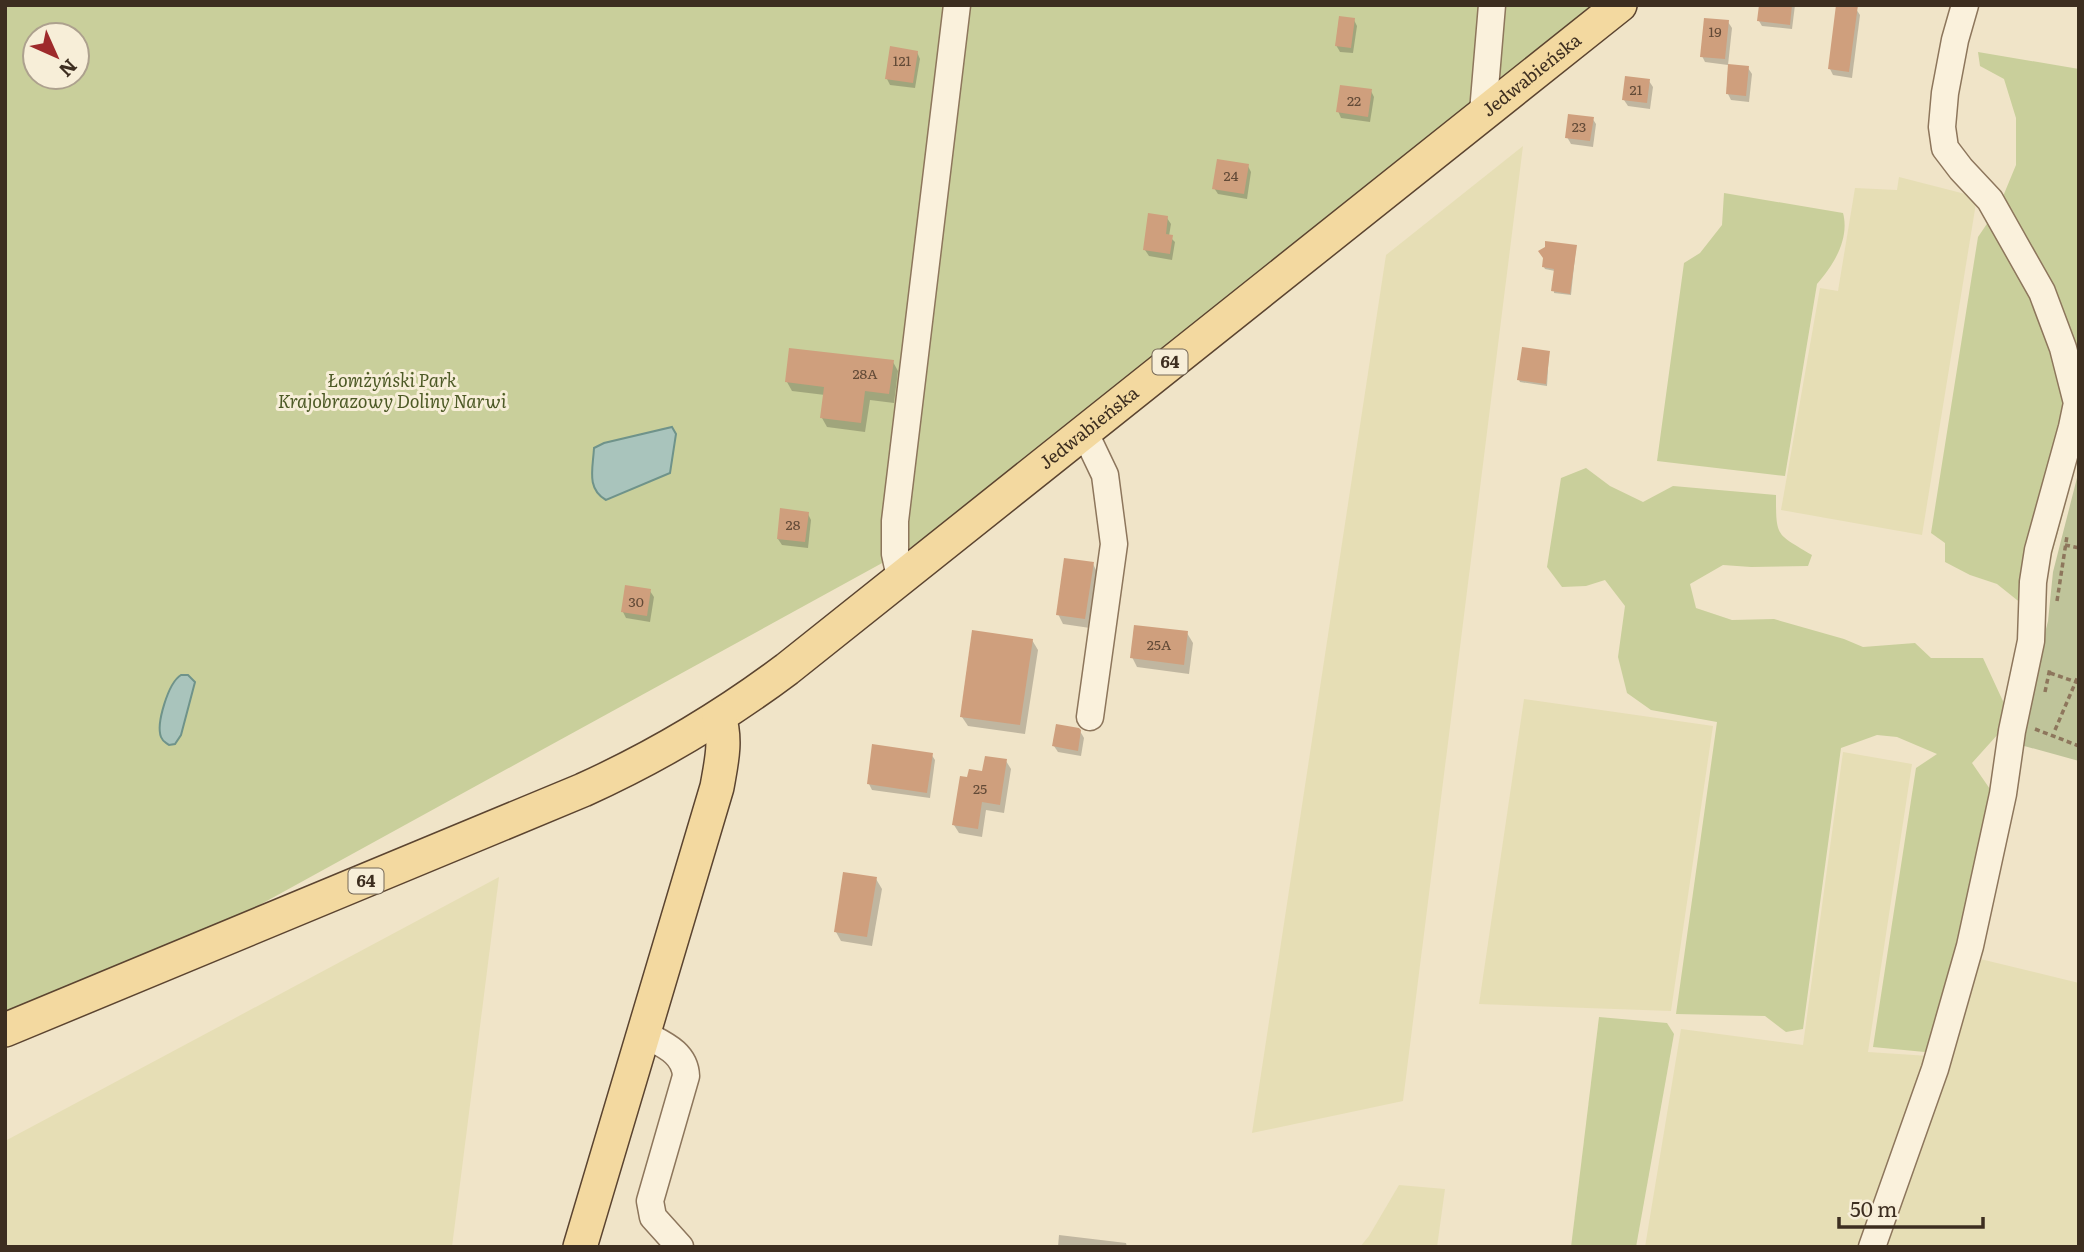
<svg xmlns="http://www.w3.org/2000/svg" width="2084" height="1252" font-family="Literata,serif">
<rect width="100%" height="100%" fill="#f0e4c8"/>
<g fill="#e6deb5">
<polygon points="1523,146 1403,1101 1252,1133 1386,255"/>
<polygon points="1899,177 1977,197 1922,535 1781,510 1820,288 1838,291 1855,188 1897,190"/>
<polygon points="1524,699 1713,726 1671,1011 1479,1004"/>
<polygon points="1843,752 1912,764 1868,1052 1944,1057 1972,957 2079,983 2079,1247 1645,1247 1681,1029 1803,1045"/>
<polygon points="499,877 452,1247 5,1247 5,1141"/>
<polygon points="1399,1185 1445,1189 1437,1247 1360,1247 1369,1236"/>
</g>
<g fill="#c9cf9b" fill-rule="evenodd">
<path d="M5,5h1602l-672,529 -714,392 -216,92zM35,35h42v42h-42z"/>
<polygon points="1978,52 2079,69 2079,453 2049,565 2022,604 1997,584 1970,575 1945,562 1945,543 1931,533 1978,237 1999,206 2016,165 2016,118 2004,79 1980,66"/>
<path d="M1724,193l119,20c7,26 -10,53 -26,71l-32,192 -128,-15 27,-198 16,-10 22,-28z"/>
<path d="M1586,468l24,18 33,16 30,-16 103,9c0,43 0,38 36,60l-4,11 -57,1 -28,-2 -33,19 6,24 36,12 42,-1 70,20 19,8 52,-4 16,15h52l25,54 -9,21 -27,30 20,29 -57,261 -62,-6 43,-279 21,-14 -40,-17 -20,-2 -36,13 -38,281 -17,3 -21,-16 -89,-2 41,-292 -66,-12 -24,-17 -9,-36 7,-51 -20,-26 -19,6 -24,1 -15,-20 14,-89z"/>
<polygon points="1599,1017 1667,1023 1674,1034 1636,1247 1571,1247"/>
</g>
<polygon fill="#bfc49a" points="2079,470 2079,761 2017,744 2048,621 2053,572"/>
<g fill="#a9c4bc" stroke="#6f938a" stroke-width="2">
<path d="M672,427l4,7 -6,39 -64,27c-20,-11 -13,-32 -12,-52l10,-5z"/>
<path d="M181,675h7l7,7 -14,53 -6,9 -6,1c-4,-3 -6,-3 -8,-8 -5,-13 7,-54 20,-62z"/>
</g>
<g fill="#0003">
<polygon points="1761,5 1795,5 1792,29 1762,26 1759,21"/>
<polygon points="1856,9 1860,15 1852,78 1833,75 1830,69"/>
<polygon points="1354,20 1357,26 1353,53 1340,52 1336,45"/>
<polygon points="1728,22 1732,28 1728,65 1705,62 1702,56"/>
<polygon points="917,52 920,59 915,88 890,85 887,79"/>
<polygon points="1748,68 1752,74 1749,102 1731,100 1728,94"/>
<polygon points="1649,81 1653,87 1650,109 1628,106 1624,100"/>
<polygon points="1371,91 1374,97 1370,122 1341,118 1338,111"/>
<polygon points="1592,118 1596,124 1593,147 1571,144 1567,137"/>
<polygon points="1248,166 1251,172 1247,199 1218,194 1214,188"/>
<polygon points="1167,218 1171,224 1169,236 1175,242 1172,260 1149,256 1145,250"/>
<polygon points="1576,247 1571,295 1554,293 1555,271 1545,269 1544,267 1546,248"/>
<polygon points="1549,353 1547,386 1520,382 1519,380"/>
<polygon points="893,362 898,371 894,403 870,400 865,432 827,427 822,418 825,395 792,391 787,382"/>
<polygon points="808,514 811,520 808,548 782,545 778,539"/>
<polygon points="1093,564 1098,574 1090,628 1063,624 1058,614"/>
<polygon points="650,591 654,597 650,622 626,618 623,612"/>
<polygon points="1187,633 1193,643 1189,674 1137,667 1132,657"/>
<polygon points="1032,640 1038,650 1025,734 968,726 962,717"/>
<polygon points="1080,731 1084,738 1081,756 1058,752 1054,746"/>
<polygon points="931,754 935,760 930,798 872,790 869,784"/>
<polygon points="1006,761 1011,769 1004,813 986,810 982,837 959,833 954,825 969,779"/>
<polygon points="876,879 882,889 872,946 841,941 836,932"/>
<polygon points="1059,1235 1126,1243 1127,1247 1058,1247"/>
</g>
<g fill="#cf9f7d">
<polygon points="1759,5 1792,5 1790,25 1757,21"/>
<polygon points="1836,5 1858,5 1849,72 1828,69"/>
<polygon points="1339,16 1355,18 1351,48 1335,46"/>
<polygon points="1704,18 1729,20 1725,59 1700,57"/>
<polygon points="890,46 918,51 913,83 885,79"/>
<polygon points="1728,64 1749,66 1746,96 1726,94"/>
<polygon points="1625,76 1650,79 1647,103 1622,100"/>
<polygon points="1340,85 1372,89 1368,117 1336,112"/>
<polygon points="1568,114 1594,117 1590,141 1565,138"/>
<polygon points="1217,159 1249,164 1244,194 1212,189"/>
<polygon points="1148,213 1168,216 1166,234 1173,235 1170,254 1143,250"/>
<polygon points="1545,241 1577,245 1570,294 1551,291 1554,269 1542,267 1543,258 1538,251 1545,247"/>
<polygon points="1522,347 1550,351 1546,384 1517,380"/>
<polygon points="789,348 894,360 889,394 865,391 861,423 820,418 824,387 785,382"/>
<polygon points="780,508 809,512 805,542 777,539"/>
<polygon points="1064,558 1094,562 1085,619 1056,615"/>
<polygon points="625,585 651,589 647,616 621,612"/>
<polygon points="1134,625 1188,631 1184,665 1130,658"/>
<polygon points="972,630 1033,639 1020,725 960,717"/>
<polygon points="1056,724 1079,728 1081,730 1078,751 1052,746"/>
<polygon points="872,744 933,753 927,793 867,784"/>
<polygon points="985,756 1007,759 1000,805 982,802 978,829 952,825 960,776 967,777 969,769 982,771"/>
<polygon points="843,872 877,877 867,937 834,932"/>
</g>
<g fill="none" stroke-linecap="round" stroke-linejoin="round">
<g stroke="#8d765c" stroke-width="29">
<g id="minor">
<polyline points="1483,112 1492,5"/>
<polyline points="1084,431 1105,475 1114,544 1090,717"/>
<polyline points="900,577 895,554 895,521 957,5"/>
<path d="M644,1034c18,10 41,18 42,42l-36,125 3,16 27,30"/>
<polyline points="1872,1247 1935,1069 1970,946 2003,794 2012,731 2031,641 2033,582 2038,550 2072,427 2077,403 2063,348 2042,292 1990,200 1961,169 1945,148 1942,127 1945,93 1955,40 1965,5"/>
</g>
</g>
<g stroke="#5b4430" stroke-width="36">
<g id="major">
<path id="s1" d="M5,1030l578,-240c73,-33 140,-73 204,-121l833,-664"/>
<path d="M580,1247l137,-460c4,-23 10,-47 2,-70"/>
</g>
</g>
<g stroke="#8d765c" stroke-width="3.5" stroke-dasharray="5 3.5" stroke-linecap="butt">
<polyline points="2065,545 2079,548"/>
<polyline points="2057,601 2067,536"/>
<polyline points="2050,673 2079,683"/>
<polyline points="2045,692 2050,668"/>
<polyline points="2035,729 2079,746"/>
<polyline points="2055,730 2079,674"/>
</g>
<use href="#minor" stroke="#faf1dc" stroke-width="26"/>
<use href="#major" stroke="#f3d9a0" stroke-width="33"/>
</g>
<g text-anchor="middle" stroke-width="6" stroke-linejoin="round" paint-order="stroke">
<g font-size="14" fill="#624a37">
<text x="1715" y="37">19</text>
<text x="902" y="66">121</text>
<text x="1636" y="95">21</text>
<text x="1354" y="106">22</text>
<text x="1579" y="132">23</text>
<text x="1231" y="181">24</text>
<text x="865" y="379">28A</text>
<text x="793" y="530">28</text>
<text x="636" y="607">30</text>
<text x="1159" y="650">25A</text>
<text x="980" y="794">25</text>
</g>
<g fill="#f7eed8" stroke="#756857" stroke-width="2">
<rect x="1152.5" y="349.5" width="35" height="25" rx="5"/>
<rect x="348.5" y="868.5" width="35" height="25" rx="5"/>
</g>
<g font-size="16" font-weight="bold" fill="#3d2e20">
<text x="1170" y="368">64</text>
<text x="366" y="887">64</text>
</g>
<g font-size="18" fill="#3d2e20" stroke="#f7eed8">
<text dy="6" stroke="none"><textPath href="#s1" startOffset="1816">Jedwabieńska</textPath></text>
<text dy="6" stroke="none"><textPath href="#s1" startOffset="1250">Jedwabieńska</textPath></text>
</g>
<g font-size="18" font-style="italic" fill="#4d5a26" stroke="#f7eed8">
<text x="392" y="387">Łomżyński Park<tspan x="392" dy="21">Krajobrazowy Doliny Narwi</tspan></text>
</g>
</g>
<rect width="2084" height="1252" fill="none" stroke="#3d2e20" stroke-width="14"/>
<g transform="translate(56 56) rotate(135)"><circle r="33" fill="#f7eed8" stroke="#ada18e" stroke-width="2"/>
<path d="M0-5L12 26L0 18L-12 26Z" fill="#9e2a2b"/>
<text y="-10" font-size="19" font-weight="bold" text-anchor="middle" fill="#3d2e20">N</text>
</g>
<path d="M1839 1217v10h144v-10" fill="none" stroke="#3d2e20" stroke-width="3.5"/>
<text x="1850" y="1217" font-size="21" fill="#3d2e20" stroke="#f7eed8" stroke-width="5" paint-order="stroke">50 m</text>
</svg>
